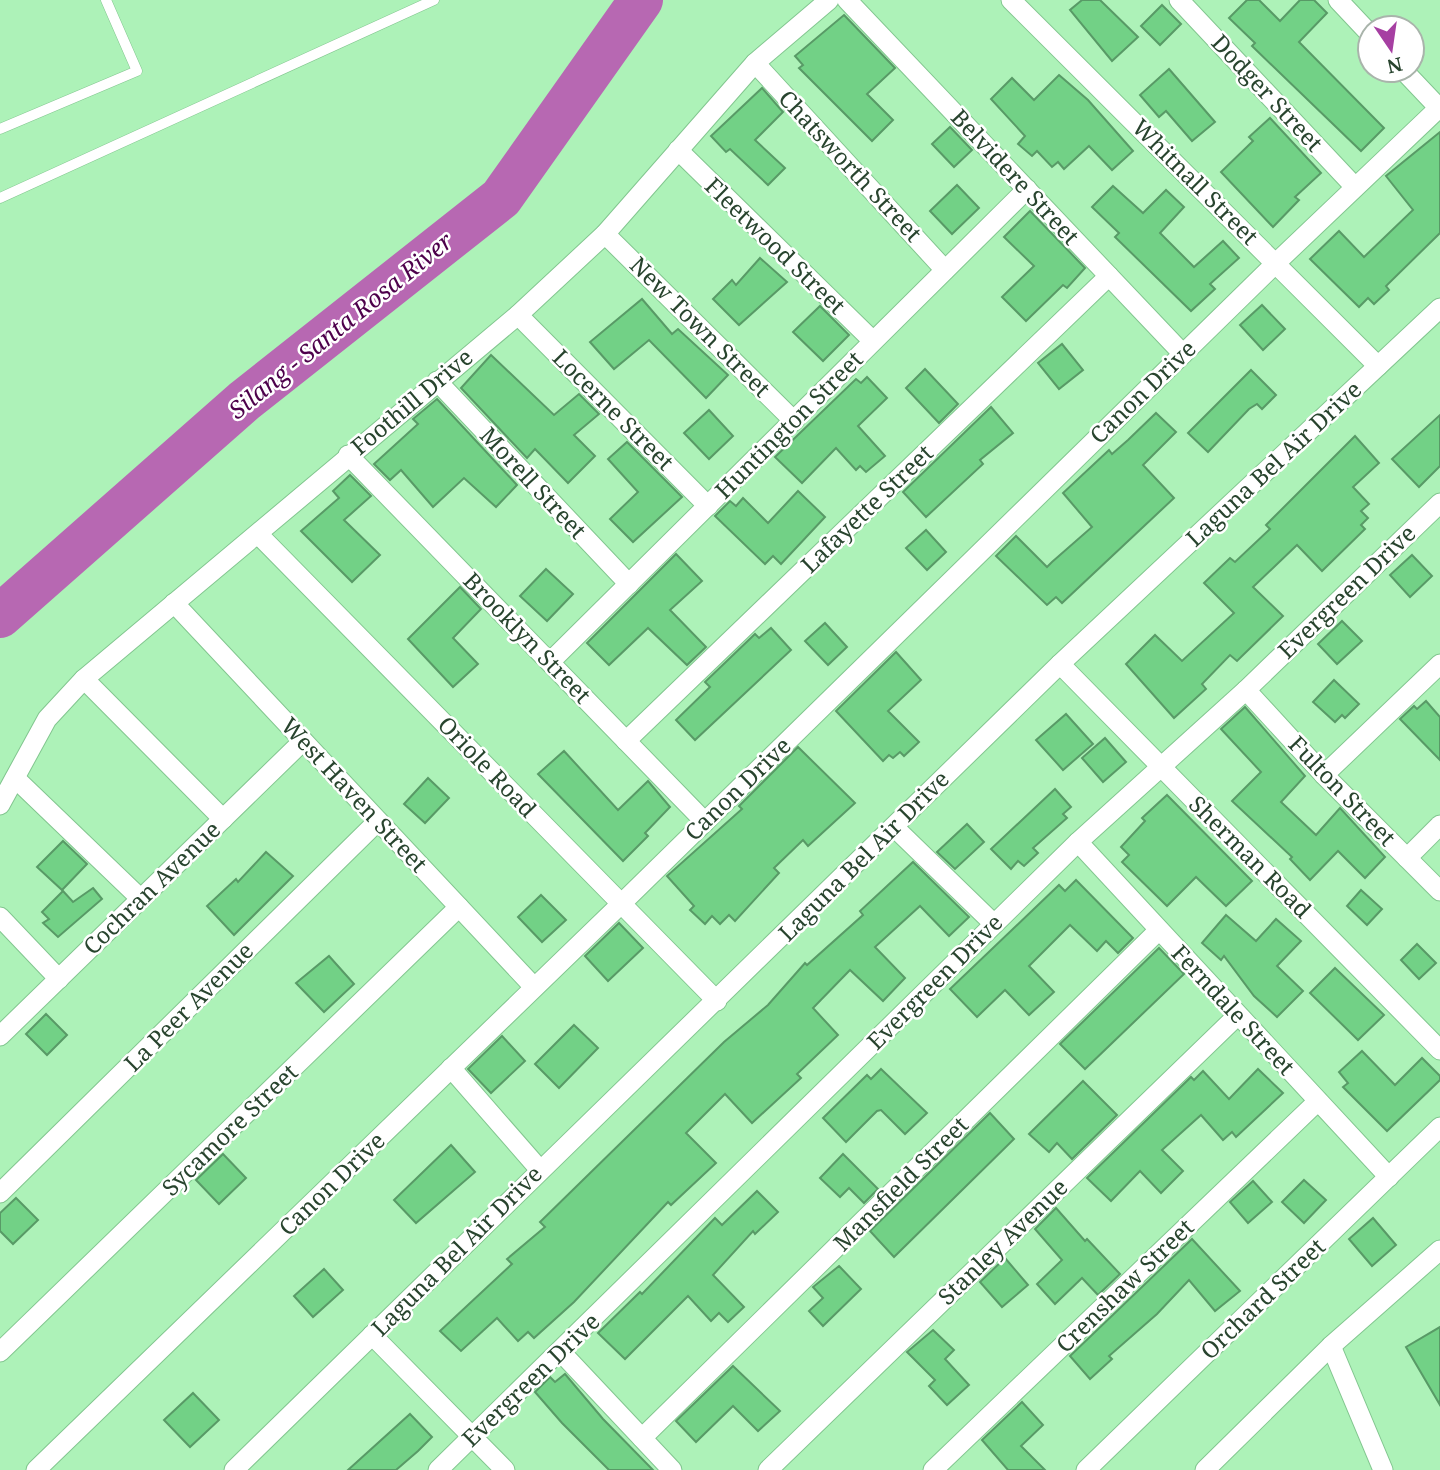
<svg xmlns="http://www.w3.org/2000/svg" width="1440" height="1470" font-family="'Noto Serif',serif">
<rect width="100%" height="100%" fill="#adf2b8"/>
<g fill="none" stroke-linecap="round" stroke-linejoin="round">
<polyline stroke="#b768b2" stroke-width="44" points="0,616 244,401 501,198 641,0"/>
</g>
<g fill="#72d186" stroke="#589a66" stroke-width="2">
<polygon points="1082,0 1100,0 1138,37 1112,61 1070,10"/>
<polygon points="1247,0 1259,0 1280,21 1300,0 1314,0 1327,13 1299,42 1384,128 1361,151 1252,46 1255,43 1229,18"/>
<polygon points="1162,5 1181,24 1160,45 1141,26"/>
<polygon points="844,15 895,68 867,94 893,120 872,141 799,68 803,65 795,56"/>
<polygon points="1169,69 1215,122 1192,141 1166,111 1159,117 1140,95"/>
<polygon points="1059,75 1088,100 1133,151 1112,170 1089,146 1064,169 1058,162 1052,167 1037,151 1032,156 1018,144 1025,136 991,99 1012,78 1034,100"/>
<polygon points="762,88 783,112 755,140 785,168 768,185 730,149 726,152 711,136"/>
<polygon points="1270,118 1321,173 1295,197 1299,200 1273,227 1221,172 1253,141 1249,137"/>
<polygon points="950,127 972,150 954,167 932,144"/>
<polygon points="1440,132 1440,233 1386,286 1389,290 1374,304 1368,298 1359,307 1310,259 1339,231 1364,257 1413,210 1386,176"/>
<polygon points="957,185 979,208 952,234 930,211"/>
<polygon points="1113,186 1143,213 1166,190 1184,207 1160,233 1194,267 1223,241 1239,258 1210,284 1215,289 1191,311 1115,237 1119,233 1092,207"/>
<polygon points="1030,211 1085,268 1067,288 1063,285 1026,321 1002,297 1034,266 1004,237"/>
<polygon points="760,258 787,282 739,325 713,299 732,280 736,285"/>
<polygon points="642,299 672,334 678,329 728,375 706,398 649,340 614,369 590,342"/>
<polygon points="1262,305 1285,329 1263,350 1240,325"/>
<polygon points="820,306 849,335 823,361 793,332"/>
<polygon points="1062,344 1083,370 1059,389 1038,363"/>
<polygon points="491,355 554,415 579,394 599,414 574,435 595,456 568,483 535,449 527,458 461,388"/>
<polygon points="925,369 958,404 939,423 906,388"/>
<polygon points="1251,370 1276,395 1262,409 1257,404 1249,409 1208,452 1188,433"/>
<polygon points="867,377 887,398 858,426 885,456 866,472 860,466 856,470 836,448 802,483 775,457 856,379 861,383"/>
<polygon points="437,399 517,485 496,507 464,478 433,507 401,470 390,480 374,464 418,424 413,419"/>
<polygon points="991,407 1013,433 980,460 983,464 926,517 903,492"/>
<polygon points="709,410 733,436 709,459 684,433"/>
<polygon points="1156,413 1176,432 1143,465 1174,498 1062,603 1056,597 1047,605 996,556 1016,536 1047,567 1052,562 1092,527 1063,493 1109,450 1112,454 1128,440"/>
<polygon points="1440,415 1440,466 1419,487 1392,459"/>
<polygon points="1355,436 1379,463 1353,487 1369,504 1361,511 1368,518 1361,525 1365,529 1322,571 1297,545 1253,587 1283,616 1237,661 1230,655 1202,684 1206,689 1174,718 1126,664 1155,635 1182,661 1234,613 1204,583 1230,558 1235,562 1270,529 1266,525"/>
<polygon points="627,442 682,497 633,542 610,519 638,492 608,459"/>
<polygon points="350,475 371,496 344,520 380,555 352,582 301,531 339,498 333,491"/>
<polygon points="798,491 825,517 781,564 773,556 765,564 715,516 730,501 736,506 743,498 768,523"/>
<polygon points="926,530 946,552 927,570 906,548"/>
<polygon points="676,554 702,581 670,610 706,647 687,665 648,628 609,665 587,643"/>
<polygon points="1412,555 1432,576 1410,597 1390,575"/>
<polygon points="546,569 573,594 547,621 520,596"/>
<polygon points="460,587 481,609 453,638 478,664 453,687 408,639"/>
<polygon points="1342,621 1362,641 1337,664 1318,644"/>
<polygon points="825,623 847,647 828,665 805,641"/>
<polygon points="771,628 791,650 695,740 676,720 710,687 705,682 755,634 759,638"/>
<polygon points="896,652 921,680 888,711 919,742 904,756 900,752 893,758 889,755 883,761 836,711"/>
<polygon points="1334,680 1359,704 1345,718 1342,715 1335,722 1313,702"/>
<polygon points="1426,701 1440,717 1440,760 1400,719 1414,706 1417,709"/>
<polygon points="1245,707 1305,776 1281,802 1316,835 1340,808 1385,857 1365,878 1338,851 1310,880 1290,859 1292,857 1232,801 1261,772 1221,729"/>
<polygon points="1066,714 1093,744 1063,770 1036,740"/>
<polygon points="1105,738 1126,762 1103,782 1082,758"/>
<polygon points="798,747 855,803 808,846 803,840 774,868 779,873 735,921 729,915 720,924 712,916 705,924 690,910 694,906 667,876 742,809 739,806"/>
<polygon points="564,751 618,810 648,781 670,807 645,833 648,836 623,861 538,774"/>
<polygon points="428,778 449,798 425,823 404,804"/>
<polygon points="1055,789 1071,807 1063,814 1067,818 1033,848 1038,853 1024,866 1018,861 1011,869 991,849"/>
<polygon points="1167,795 1252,881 1226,906 1196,877 1167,906 1122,862 1129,855 1121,847 1145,821 1142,818"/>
<polygon points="967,824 984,842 955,869 937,852"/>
<polygon points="63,841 87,864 62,890 37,867"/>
<polygon points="266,852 293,876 234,935 207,906 236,879 238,882"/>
<polygon points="913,862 969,917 949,936 920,906 875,947 905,978 883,1001 850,970 813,1008 838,1035 797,1074 801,1078 752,1123 725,1094 686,1133 716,1163 671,1205 668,1202 574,1302 534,1338 528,1332 518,1341 497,1318 461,1351 440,1331 512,1264 507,1259 545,1227 540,1222 724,1042 768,1005 805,963 807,965 863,915 860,911"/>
<polygon points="1076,880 1133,938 1118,953 1106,941 1097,951 1070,925 1029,966 1054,992 1029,1015 1005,990 977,1017 950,989 1059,885 1065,891"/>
<polygon points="93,888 102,899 58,937 43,923 49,919 42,912 63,891 73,902"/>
<polygon points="1361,890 1382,909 1367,925 1347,906"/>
<polygon points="541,895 566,920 542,942 518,917"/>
<polygon points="1226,915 1256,941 1276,919 1301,941 1277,966 1303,991 1277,1017 1254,996 1224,956 1221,960 1202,943"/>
<polygon points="619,923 643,948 608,981 585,956"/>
<polygon points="1417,944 1436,963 1419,979 1401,960"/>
<polygon points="1159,948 1184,974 1085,1069 1060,1044"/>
<polygon points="329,956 354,984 324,1012 296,983"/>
<polygon points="1335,968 1384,1015 1358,1040 1310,993"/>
<polygon points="46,1014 67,1035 47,1055 26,1034"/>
<polygon points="574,1025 598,1048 559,1088 535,1064"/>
<polygon points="502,1036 525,1061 491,1093 468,1069"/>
<polygon points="1362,1051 1395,1085 1422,1058 1440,1076 1440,1080 1387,1131 1343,1087 1348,1083 1339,1072"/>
<polygon points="881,1069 927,1113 905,1134 881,1110 877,1111 846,1142 823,1118 867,1075 871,1079"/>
<polygon points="1258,1069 1283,1093 1236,1137 1232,1132 1223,1140 1201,1115 1162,1150 1183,1171 1161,1193 1140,1171 1111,1201 1087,1178 1191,1077 1194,1080 1203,1071 1229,1099"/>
<polygon points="1083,1081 1117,1115 1072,1159 1057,1143 1049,1152 1029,1134"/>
<polygon points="990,1113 1014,1139 894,1257 870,1231"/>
<polygon points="451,1145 475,1172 416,1223 394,1200"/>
<polygon points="223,1154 246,1178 219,1204 196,1180"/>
<polygon points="843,1154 878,1189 864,1203 849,1188 840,1197 820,1178"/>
<polygon points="1304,1180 1326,1200 1304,1223 1282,1202"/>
<polygon points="1253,1181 1272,1202 1248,1223 1230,1202"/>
<polygon points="757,1191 778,1212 755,1234 753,1231 713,1275 744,1307 728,1322 719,1313 711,1321 688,1296 625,1359 598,1333 640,1292 642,1294 715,1218 722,1225"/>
<polygon points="16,1198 38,1220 13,1244 0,1231 0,1213"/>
<polygon points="1056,1208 1085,1241 1087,1239 1120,1274 1098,1295 1082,1278 1055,1304 1037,1284 1062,1260 1035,1229"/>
<polygon points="1373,1218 1396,1245 1372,1266 1349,1239"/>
<polygon points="1192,1239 1240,1291 1215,1311 1189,1280 1157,1314 1109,1356 1112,1359 1090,1379 1070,1356"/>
<polygon points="1005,1258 1028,1285 1002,1307 980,1282"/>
<polygon points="839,1266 861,1289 823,1326 809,1311 823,1298 813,1287"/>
<polygon points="324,1269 343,1290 313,1317 294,1296"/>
<polygon points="1440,1327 1440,1405 1406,1347"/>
<polygon points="933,1330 954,1350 945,1359 969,1385 947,1405 929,1386 935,1380 907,1352"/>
<polygon points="733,1366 780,1411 758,1431 733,1406 696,1442 676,1421"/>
<polygon points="565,1374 603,1419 653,1470 609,1470 562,1423 535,1392 550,1377 555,1382"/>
<polygon points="193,1393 219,1420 190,1447 164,1420"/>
<polygon points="1022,1402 1043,1425 1021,1446 1045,1470 1008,1470 982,1440"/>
<polygon points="410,1414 432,1437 418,1451 396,1470 348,1470"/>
</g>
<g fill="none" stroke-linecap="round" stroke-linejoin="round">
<g stroke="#82c68f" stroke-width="11">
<g id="service">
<polyline points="0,129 137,71 106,0"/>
<polyline points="0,198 434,0"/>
</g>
</g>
<g stroke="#82c68f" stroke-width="21">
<g id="minor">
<polyline points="847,0 1183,354"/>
<polyline points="1011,0 1378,366"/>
<polyline points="1179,0 1355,187"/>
<polyline points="1338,0 1370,34"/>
<polyline points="755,63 945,270"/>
<polyline points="1403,70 1439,108"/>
<polyline points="678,150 873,341"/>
<polyline points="605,234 794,421"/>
<polyline points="518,315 708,506"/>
<polyline points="437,381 629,584"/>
<polyline points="348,455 705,822"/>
<polyline points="258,534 717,1001"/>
<polyline points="174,603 534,987"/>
<polyline points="551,661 1027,189"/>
<polyline points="1060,664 1440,1050"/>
<polyline points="84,679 223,819"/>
<polyline points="1246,690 1324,775 1440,891"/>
<polyline points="626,741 1109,276"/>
<polyline points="1324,775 1440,664"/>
<polyline points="15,778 141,899"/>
<polyline points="0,805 47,719 84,679 518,315 605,234 755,63 829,0"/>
<polyline points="894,827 994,924"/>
<polyline points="1078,842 1389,1177"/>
<polyline points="1407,858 1440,825"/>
<polyline points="0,917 59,979"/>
<polyline points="0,1036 303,741"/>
<polyline points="451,1068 540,1170"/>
<polyline points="0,1193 378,821"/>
<polyline points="372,1335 505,1470"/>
<polyline points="1331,1346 1383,1470"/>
<polyline points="560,1351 672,1470"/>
<polyline points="0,1352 459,907"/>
<polyline points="642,1438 1159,930"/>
<polyline points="36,1470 621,904 1277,262 1440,107"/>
<polyline points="234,1470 1060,664 1440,308"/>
<polyline points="438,1470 1078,842 1246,690 1440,503"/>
<polyline points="768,1470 1238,1015"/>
<polyline points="933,1470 1318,1101"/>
<polyline points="1086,1470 1440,1127"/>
<polyline points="1205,1470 1331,1346 1440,1250"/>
</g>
</g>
<use href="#service" stroke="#fff" stroke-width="10"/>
<use href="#minor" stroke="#fff" stroke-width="19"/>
</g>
<g text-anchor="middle" stroke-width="5" stroke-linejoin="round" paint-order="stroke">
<g font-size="23" fill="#28442e" stroke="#fff">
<text transform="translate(1267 93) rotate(47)" y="8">Dodger Street</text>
<text transform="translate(850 166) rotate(47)" y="8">Chatsworth Street</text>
<text transform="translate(1015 177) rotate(47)" y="8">Belvidere Street</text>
<text transform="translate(1195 182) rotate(45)" y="8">Whitnall Street</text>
<text transform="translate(775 246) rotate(44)" y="8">Fleetwood Street</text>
<text transform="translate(700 327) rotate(45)" y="8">New Town Street</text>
<text transform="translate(1143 392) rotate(-44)" y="8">Canon Drive</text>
<text transform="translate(412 402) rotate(-40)" y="8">Foothill Drive</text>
<text transform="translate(613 410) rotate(45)" y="8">Locerne Street</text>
<text transform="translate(789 425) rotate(-45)" y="8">Huntington Street</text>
<text transform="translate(1274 464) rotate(-43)" y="8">Laguna Bel Air Drive</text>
<text transform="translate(533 483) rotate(47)" y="8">Morell Street</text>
<text transform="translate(867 509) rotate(-44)" y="8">Lafayette Street</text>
<text transform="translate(1347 592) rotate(-44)" y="8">Evergreen Drive</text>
<text transform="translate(527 638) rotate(46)" y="8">Brooklyn Street</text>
<text transform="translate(487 767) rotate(46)" y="8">Oriole Road</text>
<text transform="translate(738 789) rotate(-44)" y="8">Canon Drive</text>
<text transform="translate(1342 791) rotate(46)" y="8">Fulton Street</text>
<text transform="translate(354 795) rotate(47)" y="8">West Haven Street</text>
<text transform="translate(864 856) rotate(-45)" y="8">Laguna Bel Air Drive</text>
<text transform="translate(1250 857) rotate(45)" y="8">Sherman Road</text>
<text transform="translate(152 888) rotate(-44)" y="8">Cochran Avenue</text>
<text transform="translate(935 982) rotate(-45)" y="8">Evergreen Drive</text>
<text transform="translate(189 1007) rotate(-45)" y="8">La Peer Avenue</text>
<text transform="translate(1233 1010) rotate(47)" y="8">Ferndale Street</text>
<text transform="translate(230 1130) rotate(-44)" y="8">Sycamore Street</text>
<text transform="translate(332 1184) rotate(-44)" y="8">Canon Drive</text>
<text transform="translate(901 1184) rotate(-45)" y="8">Mansfield Street</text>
<text transform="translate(1003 1242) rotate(-44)" y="8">Stanley Avenue</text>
<text transform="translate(457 1251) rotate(-45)" y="8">Laguna Bel Air Drive</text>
<text transform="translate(1125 1286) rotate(-44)" y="8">Crenshaw Street</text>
<text transform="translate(1263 1299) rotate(-44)" y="8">Orchard Street</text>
<text transform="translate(531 1380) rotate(-44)" y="8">Evergreen Drive</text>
</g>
<g font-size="24" font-style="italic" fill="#4d004b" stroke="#fff">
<text transform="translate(341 326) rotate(-39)" y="8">Silang - Santa Rosa River</text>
</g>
</g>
<g transform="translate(1391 49) rotate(167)"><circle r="33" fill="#ffffff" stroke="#a9b4ab" stroke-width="2"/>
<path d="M0-5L12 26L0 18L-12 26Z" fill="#a63fa2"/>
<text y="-10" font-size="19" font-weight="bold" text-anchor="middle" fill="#28442e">N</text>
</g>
</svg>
